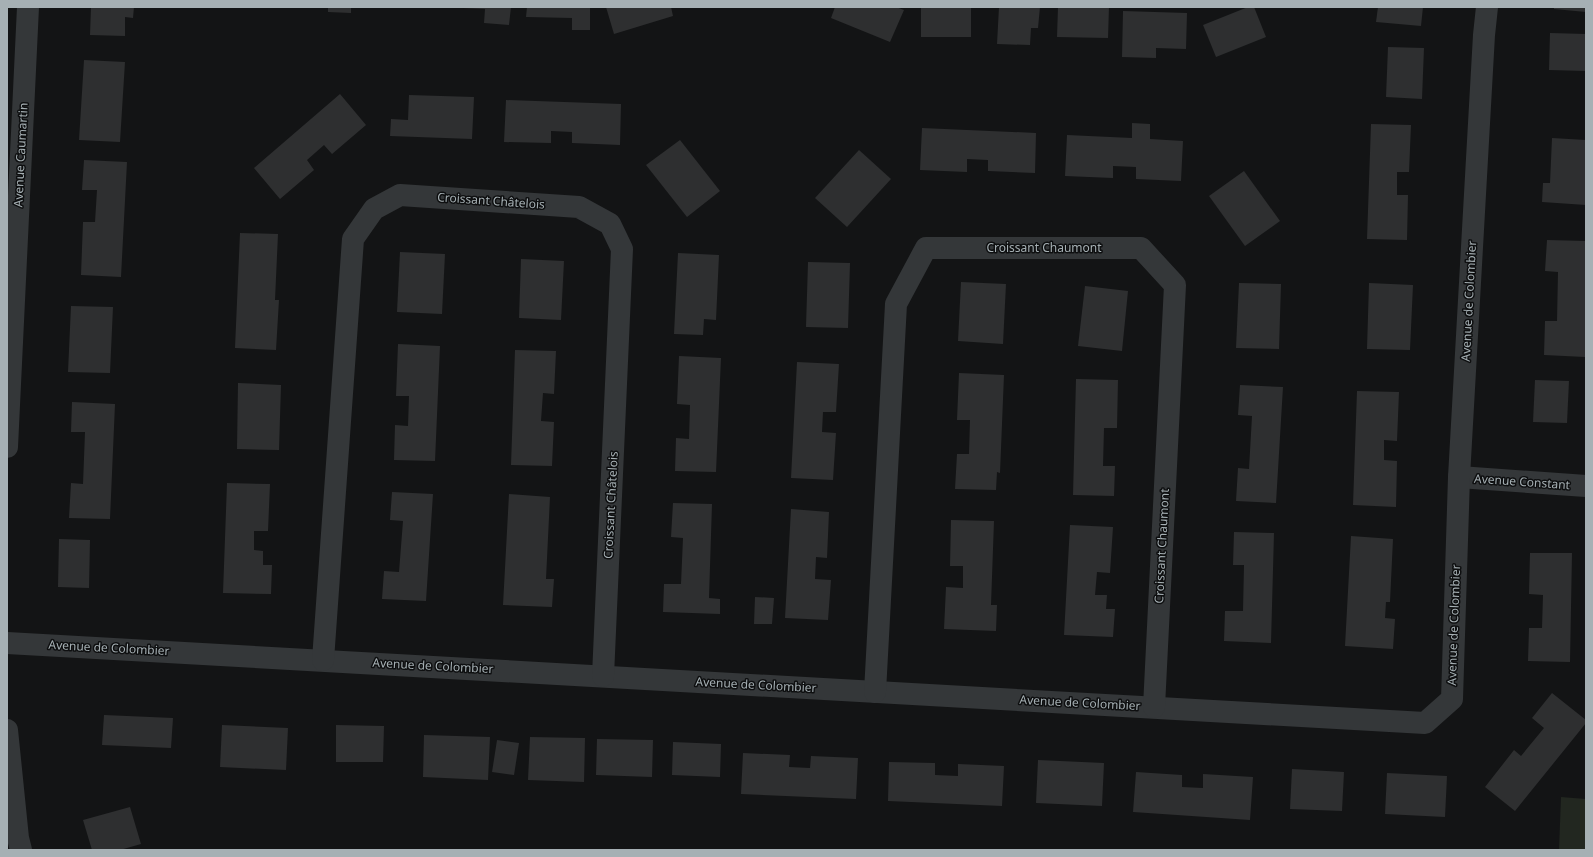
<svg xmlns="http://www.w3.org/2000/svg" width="1593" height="857" font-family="'Noto Sans',sans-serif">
<rect width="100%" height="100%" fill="#131415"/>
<polygon fill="#222720" points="1561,797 1586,799 1586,850 1559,850"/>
<g fill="#2e2f30">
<polygon points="91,7 134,7 133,18 125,17 125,36 90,35"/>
<polygon points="328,7 351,7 351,13 328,12"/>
<polygon points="463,7 511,7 509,25 484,23 485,9 463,8"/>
<polygon points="527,7 590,7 590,30 572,30 572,18 526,17"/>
<polygon points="606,7 671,7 673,16 614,34"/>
<polygon points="835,7 896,7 904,10 890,42 831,18"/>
<rect x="921" y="7" width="50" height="30"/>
<polygon points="999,7 1040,7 1038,28 1031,28 1030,45 997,44"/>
<polygon points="1058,7 1109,7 1108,38 1057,37"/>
<polygon points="1248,7 1254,7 1266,37 1216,57 1203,25"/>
<polygon points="1378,7 1423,7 1421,26 1376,22"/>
<polygon points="1554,7 1586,7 1586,12 1554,9"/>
<polygon points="1123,11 1187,13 1186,49 1156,48 1156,58 1122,57"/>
<polygon points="1550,33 1586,34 1586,71 1549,70"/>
<polygon points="1388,47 1424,48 1422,99 1386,97"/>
<polygon points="84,60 125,62 120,142 79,140"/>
<polygon points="340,94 366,125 332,154 324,145 307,160 314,170 280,199 254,168"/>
<polygon points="409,95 474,97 472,139 390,136 391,119 408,120"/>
<polygon points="506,100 621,104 620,145 572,143 572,132 551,131 551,143 504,142"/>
<polygon points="1132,123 1150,124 1150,139 1183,141 1181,181 1136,179 1136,167 1113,166 1113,178 1065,176 1067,135 1132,138"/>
<polygon points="1371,124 1411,125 1409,172 1397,172 1397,195 1408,195 1407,240 1367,239"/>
<polygon points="922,128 1036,133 1035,173 988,171 988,160 967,159 967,172 920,170"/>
<polygon points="1552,138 1586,140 1586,205 1542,202 1543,183 1550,183"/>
<polygon points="680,140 720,191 687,217 646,165"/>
<polygon points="859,150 891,179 847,227 815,198"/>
<polygon points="84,160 127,162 121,277 81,275 83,222 95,222 97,190 82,190"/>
<polygon points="1244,171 1280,221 1245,246 1209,196"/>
<polygon points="240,233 278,234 275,300 279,300 276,350 235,348"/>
<polygon points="1547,240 1586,241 1585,357 1544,355 1545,321 1557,321 1558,272 1545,271"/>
<polygon points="400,252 445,254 442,314 397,312"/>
<polygon points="678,253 719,255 716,320 704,319 703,335 674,334"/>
<polygon points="521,259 564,261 561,320 519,318"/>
<polygon points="808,262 850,263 848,328 806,327"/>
<polygon points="961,282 1006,284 1003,344 958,341"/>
<polygon points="1239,283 1281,284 1279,349 1236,348"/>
<polygon points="1369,283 1413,285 1410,350 1367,349"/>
<polygon points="1085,286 1128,291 1122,351 1078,346"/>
<polygon points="71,306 113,307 110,373 68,372"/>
<polygon points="398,344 440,346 435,461 394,460 395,425 408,426 409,396 396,396"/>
<polygon points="515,350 556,351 554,394 543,393 541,421 554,422 552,466 511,465"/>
<polygon points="679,356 721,358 716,472 675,471 676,438 689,439 690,405 677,404"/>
<polygon points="797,362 839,364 836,412 823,412 822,432 836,433 833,480 791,478"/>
<polygon points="959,373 1004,375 1000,473 997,472 996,490 955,489 957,454 969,454 970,420 957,420"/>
<polygon points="1076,379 1118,380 1117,428 1104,428 1103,466 1115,466 1114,496 1073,495"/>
<polygon points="1535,380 1569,381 1567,423 1533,422"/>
<polygon points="238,383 281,385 279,450 237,449"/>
<polygon points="1240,385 1283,387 1276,503 1236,501 1238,468 1249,469 1252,416 1238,415"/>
<polygon points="1357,391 1399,392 1397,441 1384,440 1384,460 1397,461 1396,507 1353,505"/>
<polygon points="72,402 115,404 110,519 69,518 71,483 83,484 85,432 71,432"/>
<polygon points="227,483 270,484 268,531 254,531 254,550 263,551 263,565 272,565 271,594 223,593"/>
<polygon points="392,492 433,494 426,601 382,599 384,571 399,572 403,521 390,520"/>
<polygon points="509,494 550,497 546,579 554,579 552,607 503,605"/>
<polygon points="673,503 712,504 709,598 720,599 720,614 663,612 664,584 681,584 683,538 671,537"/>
<polygon points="791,509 829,512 827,558 816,557 815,579 831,580 828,620 785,618"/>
<polygon points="951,520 994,521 991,605 997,605 996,631 944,629 946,587 963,588 963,566 950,566"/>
<polygon points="1070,525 1113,527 1110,573 1097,572 1095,595 1107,595 1106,609 1115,609 1113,637 1064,635"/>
<polygon points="1234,532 1274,533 1271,643 1224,641 1225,611 1243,611 1244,565 1233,565"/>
<polygon points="1351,536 1393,539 1390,602 1386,602 1385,618 1395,619 1393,649 1345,646"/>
<polygon points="59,539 90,540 89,588 58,587"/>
<polygon points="1530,553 1572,553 1570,662 1528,661 1529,628 1542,628 1543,595 1529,594"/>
<polygon points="755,597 774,598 772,624 754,624"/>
<polygon points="1552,693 1586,720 1586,723 1515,811 1485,787 1514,750 1521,756 1544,728 1532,718"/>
<polygon points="104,715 173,718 171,748 102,745"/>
<polygon points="222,725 288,728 286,770 220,767"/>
<polygon points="336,725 384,726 383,762 336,762"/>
<polygon points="424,735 490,737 488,780 423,777"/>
<polygon points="530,737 585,738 584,782 528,780"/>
<polygon points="597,739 653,740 652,777 596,775"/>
<polygon points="497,740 519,743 514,775 492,772"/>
<polygon points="673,742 721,744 720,777 672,775"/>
<polygon points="743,753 790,755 789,767 810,768 811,756 858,758 856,799 741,794"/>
<polygon points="1038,760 1104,763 1102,806 1036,803"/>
<polygon points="889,762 935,763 935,775 958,776 958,764 1004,766 1002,806 888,801"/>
<polygon points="1292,769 1344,772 1342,811 1290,809"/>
<polygon points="1136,772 1182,775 1182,787 1203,788 1203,774 1253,777 1250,820 1133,812"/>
<polygon points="1387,773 1447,776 1445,817 1385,814"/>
<polygon points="130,807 141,844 120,850 92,850 83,820"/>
</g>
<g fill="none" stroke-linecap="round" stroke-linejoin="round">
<g stroke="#343739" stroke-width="22">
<polyline points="7,447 28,7"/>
<polyline points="1459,477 1586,486"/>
<polyline points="7,643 1425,723 1452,699 1459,477 1484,35 1487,7"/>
<polyline points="323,660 353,239 374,209 400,195 579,207 610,224 622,249 603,676"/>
<polyline points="875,692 896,304 926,248 1141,248 1175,285 1154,707"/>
<polyline points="7,730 18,838 21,850"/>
</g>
</g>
<g text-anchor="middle" stroke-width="3" stroke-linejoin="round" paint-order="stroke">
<g font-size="12" fill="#a6b0b4" stroke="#0e0f10">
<text transform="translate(21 155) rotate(-87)" y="4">Avenue Caumartin</text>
<text transform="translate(491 201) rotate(4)" y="4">Croissant Châtelois</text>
<text x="1044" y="252">Croissant Chaumont</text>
<text transform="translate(1469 301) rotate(-87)" y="4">Avenue de Colombier</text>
<text transform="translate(1522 482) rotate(4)" y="4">Avenue Constant</text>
<text transform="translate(611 505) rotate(-87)" y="4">Croissant Châtelois</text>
<text transform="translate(1162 546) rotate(-87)" y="4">Croissant Chaumont</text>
<text transform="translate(1454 625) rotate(-88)" y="4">Avenue de Colombier</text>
<text transform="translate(109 648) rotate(3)" y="4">Avenue de Colombier</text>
<text transform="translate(433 666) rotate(3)" y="4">Avenue de Colombier</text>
<text transform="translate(756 685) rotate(3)" y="4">Avenue de Colombier</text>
<text transform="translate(1080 703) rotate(3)" y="4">Avenue de Colombier</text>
</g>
</g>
<rect width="1593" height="857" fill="none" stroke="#a6b0b4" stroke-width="16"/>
</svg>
